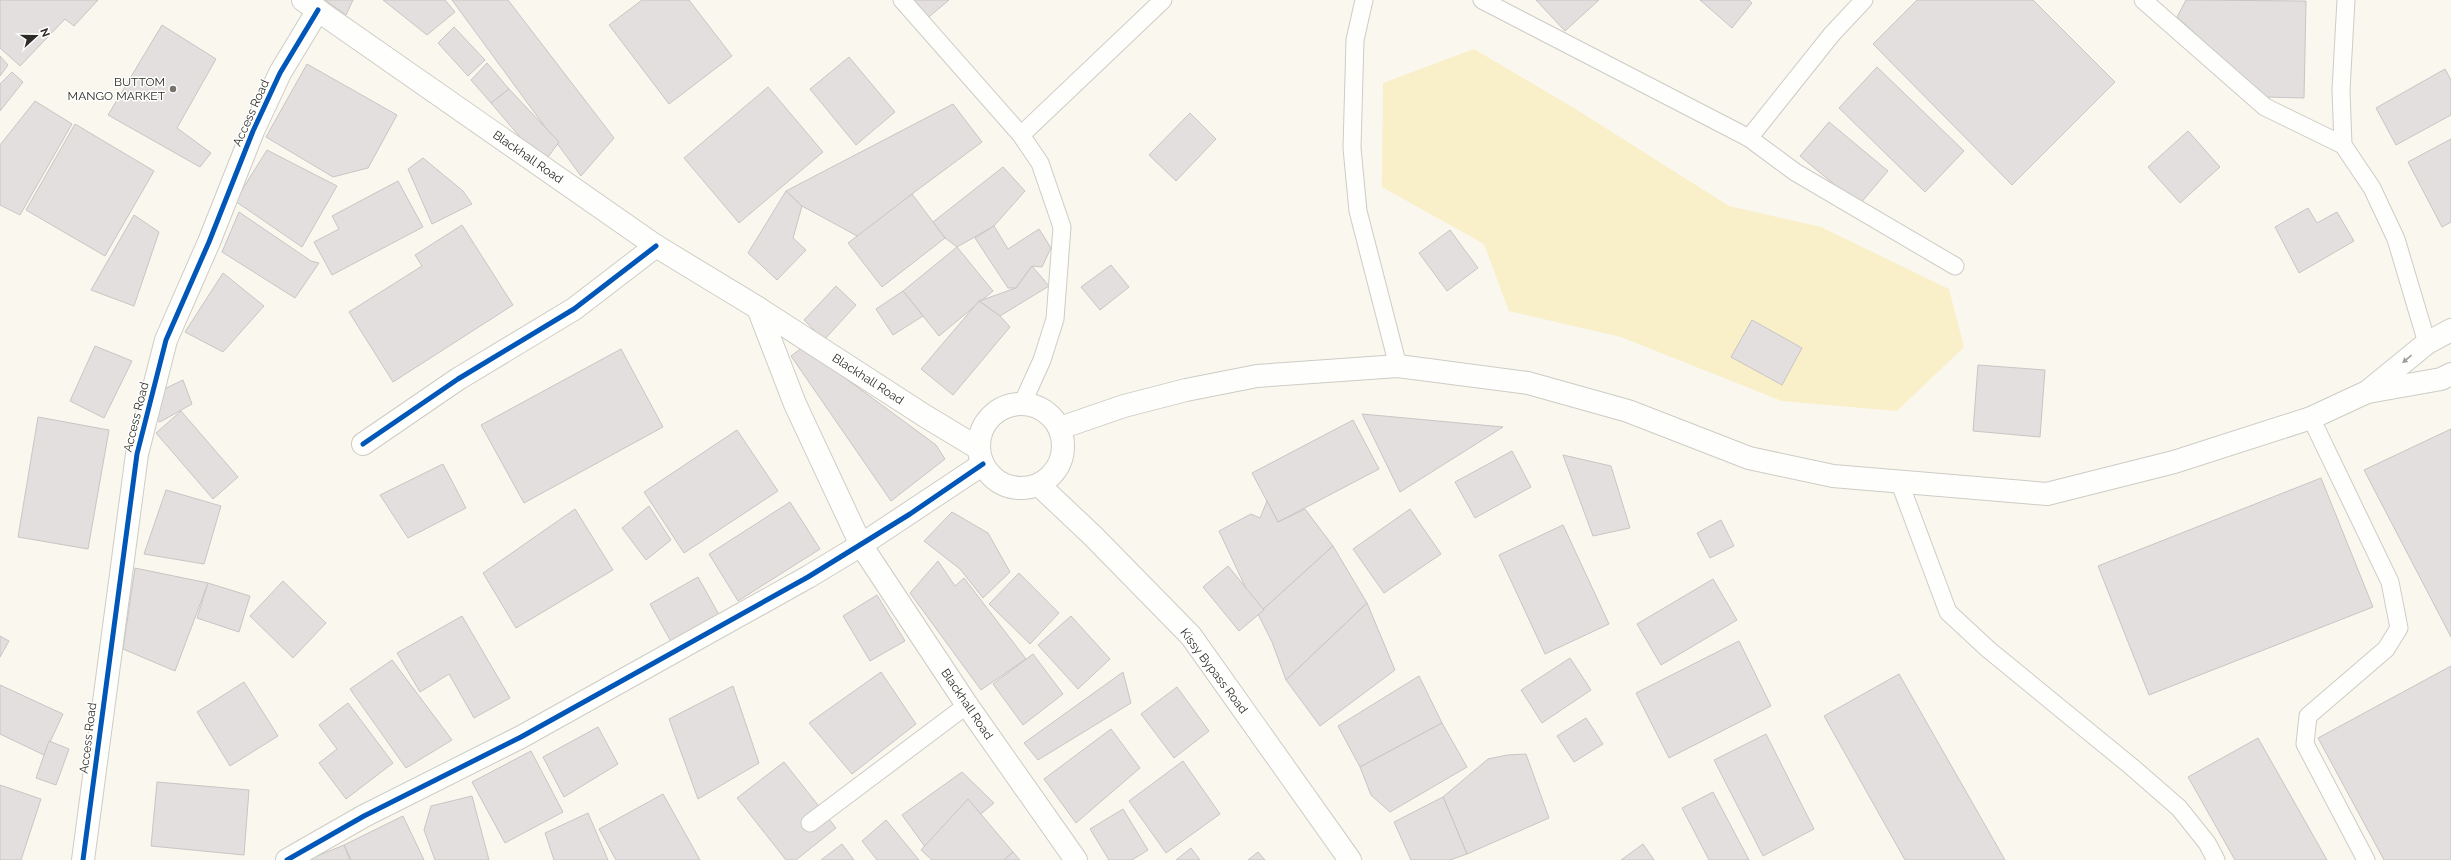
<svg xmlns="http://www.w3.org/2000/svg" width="2451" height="860" font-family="Raleway,sans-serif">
<rect width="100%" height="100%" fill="#faf7ee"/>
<polygon fill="#f9efc9" points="1474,49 1574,108 1729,206 1821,227 1949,289 1964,347 1897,411 1782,401 1621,337 1509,311 1484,244 1382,187 1383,83"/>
<g fill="#e2dfde" stroke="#c8c5c4">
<polygon points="0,0 98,0 74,26 65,19 20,66 0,48"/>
<polygon points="325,0 353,0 346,15"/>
<polygon points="383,0 445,0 455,12 427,35"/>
<polygon points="452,0 508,0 614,138 581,176"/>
<polygon points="642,0 689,0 732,56 669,104 609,25"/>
<polygon points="907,0 949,0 924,21"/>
<polygon points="1536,0 1599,0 1565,31"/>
<polygon points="1700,0 1749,0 1752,3 1732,28"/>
<polygon points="1917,0 2033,0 2115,82 2012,185 1873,44"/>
<polygon points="2186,0 2306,1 2304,98 2265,97 2177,17"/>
<polygon points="162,25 216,59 177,128 211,153 200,167 108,115"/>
<polygon points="454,27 485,60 468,76 438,43"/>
<polygon points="0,56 8,65 0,76"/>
<polygon points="849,57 895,112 856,145 810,89"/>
<polygon points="487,63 509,89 491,103 471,80"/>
<polygon points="307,64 397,115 368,168 333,177 266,137"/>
<polygon points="1877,67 1964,151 1925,192 1839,108"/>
<polygon points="2445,69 2451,80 2451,115 2396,145 2376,108"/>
<polygon points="12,72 23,82 0,111 0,84"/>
<polygon points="768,87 823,152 739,223 684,158"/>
<polygon points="509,89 559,142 543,164 491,103"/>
<polygon points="35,101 72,124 20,215 0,205 0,145"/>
<polygon points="953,104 982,142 912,194 859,237 802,206 786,191"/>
<polygon points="1190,113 1216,139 1176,181 1149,155"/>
<polygon points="1829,122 1888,171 1859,205 1800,156"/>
<polygon points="75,124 154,171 105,256 26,210"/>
<polygon points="2188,131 2220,167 2180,203 2148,167"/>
<polygon points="2451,139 2451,222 2442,227 2408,162"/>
<polygon points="267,150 337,186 302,247 235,201"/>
<polygon points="423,158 463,191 472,204 432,224 408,169"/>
<polygon points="1003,167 1025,191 994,226 957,247 945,238 933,222"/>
<polygon points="398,181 423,227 332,275 314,242 339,229 332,216"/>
<polygon points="786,191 802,206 793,238 806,250 777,280 748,253"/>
<polygon points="912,194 945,238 882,287 848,243"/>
<polygon points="2308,208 2317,223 2337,212 2354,241 2299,273 2275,227"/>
<polygon points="239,212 311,261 319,263 295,298 222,252"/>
<polygon points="134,215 159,232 134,306 91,290"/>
<polygon points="462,225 513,305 393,382 349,312 422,266 415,255"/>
<polygon points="994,226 1008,249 1039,229 1051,248 1042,267 1032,266 1016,288 1008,288 975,238"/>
<polygon points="1450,230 1478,268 1447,291 1419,253"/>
<polygon points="957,247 993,291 939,336 903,291"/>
<polygon points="1111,265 1129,287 1100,310 1081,287"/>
<polygon points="1032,266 1049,286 1000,316 979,301 1016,288"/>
<polygon points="223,273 264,306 223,352 185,332"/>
<polygon points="836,286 856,305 824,340 804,320"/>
<polygon points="903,291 923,316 893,335 876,309"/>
<polygon points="979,301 1000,316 1010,327 953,395 921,369"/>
<polygon points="1752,320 1802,348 1782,385 1731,357"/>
<polygon points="95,346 132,361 104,418 70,401"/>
<polygon points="803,347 936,445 945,459 891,501 791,356"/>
<polygon points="621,349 663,427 524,503 481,425"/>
<polygon points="1978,365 2045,370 2040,437 1973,431"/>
<polygon points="183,380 192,404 160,422 153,418 160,391"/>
<polygon points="181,411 238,477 213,499 156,433"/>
<polygon points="1362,414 1503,427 1400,492"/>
<polygon points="38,417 109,430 88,549 18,537"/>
<polygon points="1353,420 1379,469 1278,522 1252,473"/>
<polygon points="2451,429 2451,637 2364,470"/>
<polygon points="737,430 778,491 684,553 644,492"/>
<polygon points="1512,451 1531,487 1475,518 1455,482"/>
<polygon points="1563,455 1611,466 1630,528 1593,536"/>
<polygon points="443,464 466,508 408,538 380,495"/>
<polygon points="2321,478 2373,607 2149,695 2098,566"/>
<polygon points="166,490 221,506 204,564 144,554"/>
<polygon points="1267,501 1278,522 1305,509 1333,546 1258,614 1219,531 1251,514 1260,518"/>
<polygon points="790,502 820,549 738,601 709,554"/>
<polygon points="649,506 671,540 646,560 622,528"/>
<polygon points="575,509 613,570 516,628 483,573"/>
<polygon points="1410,509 1441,554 1384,593 1353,549"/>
<polygon points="952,512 988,533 1010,572 983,598 960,569 924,541"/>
<polygon points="1721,520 1734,546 1710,558 1697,533"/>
<polygon points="1563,525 1609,624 1545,654 1499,555"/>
<polygon points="1333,546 1367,603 1286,680 1272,642 1258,614"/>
<polygon points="938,561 955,586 964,578 1026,659 981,690 910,593"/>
<polygon points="1228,566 1264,610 1239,631 1203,587"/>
<polygon points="135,568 208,583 175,671 123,649"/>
<polygon points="1019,573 1059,613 1030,644 989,604"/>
<polygon points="698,577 722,620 674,647 650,604"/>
<polygon points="1713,579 1737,620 1661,665 1637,624"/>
<polygon points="283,581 326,623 293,658 250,616"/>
<polygon points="208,583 250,596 239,632 197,618"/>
<polygon points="877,595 905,641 870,661 843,616"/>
<polygon points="1367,603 1395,670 1320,726 1286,680"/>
<polygon points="462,616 510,698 474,718 449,674 420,692 397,653"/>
<polygon points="1071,616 1110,659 1078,689 1038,645"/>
<polygon points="0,636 9,641 0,657"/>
<polygon points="1739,641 1771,706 1669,758 1636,693"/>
<polygon points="1033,654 1063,694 1023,725 993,684"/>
<polygon points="1570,658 1591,690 1542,723 1521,690"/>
<polygon points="392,660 452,740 406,768 350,689"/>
<polygon points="2451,666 2451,860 2384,860 2318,738"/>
<polygon points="881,672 916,724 852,774 809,723"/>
<polygon points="1123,672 1131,703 1038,760 1024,743"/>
<polygon points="1899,674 2005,860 1905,860 1824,716"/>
<polygon points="1419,676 1442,723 1360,767 1338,726"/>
<polygon points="244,682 278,736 230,766 197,712"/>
<polygon points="0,685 63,714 44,755 0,734"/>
<polygon points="733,686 759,763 698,799 669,719"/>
<polygon points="1177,687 1209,731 1174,758 1141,714"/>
<polygon points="348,703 393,763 346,799 319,763 337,749 319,725"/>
<polygon points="1586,718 1603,744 1574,762 1557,736"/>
<polygon points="1442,723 1467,767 1390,812 1371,795 1360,767"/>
<polygon points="598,727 618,764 564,797 543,757"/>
<polygon points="1111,729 1140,768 1076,823 1044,779"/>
<polygon points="1766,734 1814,829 1763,856 1714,760"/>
<polygon points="2258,738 2327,860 2235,860 2188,777"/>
<polygon points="49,741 69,749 56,785 36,778"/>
<polygon points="531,751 563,812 505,843 472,782"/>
<polygon points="1526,754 1549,818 1467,854 1443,797 1488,759 1507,755"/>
<polygon points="1183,761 1220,814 1166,853 1129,801"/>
<polygon points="784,762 836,828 796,860 786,860 737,798"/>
<polygon points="962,772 994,803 931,855 902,815"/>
<polygon points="157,782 249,790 244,855 151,846"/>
<polygon points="0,785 41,799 21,860 0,860"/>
<polygon points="1713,792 1749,860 1709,860 1682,808"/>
<polygon points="663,794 700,860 616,860 599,829"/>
<polygon points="472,796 489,860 435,860 424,830 431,806"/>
<polygon points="1443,797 1467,854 1450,860 1411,860 1394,822"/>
<polygon points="968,799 1013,852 1004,860 932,860 921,850"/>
<polygon points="1123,809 1148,850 1132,860 1109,860 1090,829"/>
<polygon points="588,813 608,860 554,860 545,833"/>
<polygon points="403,816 424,860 351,860 344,845"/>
<polygon points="886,820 919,860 877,860 862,841"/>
<polygon points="842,844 854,860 821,860"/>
<polygon points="1643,844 1654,860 1621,860"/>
<polygon points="344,845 350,860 307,860"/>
<polygon points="1191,848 1200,860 1176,860"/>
<polygon points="1013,852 1020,860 1004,860"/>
<polygon points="1258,852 1265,860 1248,860"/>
</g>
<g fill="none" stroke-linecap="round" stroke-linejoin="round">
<g stroke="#cdccc5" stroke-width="19">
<g id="service">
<polyline points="902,0 1021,135 1040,163 1062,227 1055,319 1042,360 1023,402"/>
<polyline points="1364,0 1355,40 1352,148 1358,211 1398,366"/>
<polyline points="1482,0 1749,138 1795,172 1955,266"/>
<polyline points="2143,0 2265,107 2343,145 2372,188 2396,239 2427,343"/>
<polyline points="1021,135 1163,0"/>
<polyline points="1749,138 1832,34 1864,0"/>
<polyline points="2343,145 2341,90 2346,0"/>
<polyline points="2311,418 2390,582 2399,628 2386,649 2308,716 2305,744 2366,860"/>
<polyline points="1899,481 1948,612 1989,650 2132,767 2179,808 2207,843 2216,860"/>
<polyline points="810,823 967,705"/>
</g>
</g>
<g stroke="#cdccc5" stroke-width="24">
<g id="minor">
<polyline points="363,444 458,379 574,309 656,246"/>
<polyline points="83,860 137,454 166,340 209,242 253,131 280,73 318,10"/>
<polyline points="287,860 364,816 521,737 808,577 861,545"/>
</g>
</g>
<g stroke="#cdccc5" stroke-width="24">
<g id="tertiary">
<polyline points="758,308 795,404 861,545 967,705 1076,860"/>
<polyline points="861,545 983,464"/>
</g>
</g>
<g stroke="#cdccc5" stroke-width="24">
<g id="secondary">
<polyline points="303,0 656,246 758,308 925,416 978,448"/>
<polyline points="2368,392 2441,379 2451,374"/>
<circle cx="1021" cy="446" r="42"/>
<polyline points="1060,428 1124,406 1186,390 1257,376 1398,366 1528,383 1628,411 1749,458 1833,476 2047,494 2174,462 2311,418 2367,392 2427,343 2451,330"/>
<polyline points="1039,485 1093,536 1191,636 1350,860"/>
</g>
</g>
<use href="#service" stroke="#fefefc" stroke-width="17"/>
<use href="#minor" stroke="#fefefc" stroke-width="22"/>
<use href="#tertiary" stroke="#fefefc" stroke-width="22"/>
<use href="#secondary" stroke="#fefefc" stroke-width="22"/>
<g stroke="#fff" stroke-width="8">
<g id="cycleway">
<polyline points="363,444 458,379 574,309 656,246"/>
<polyline points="83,860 137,454 166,340 209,242 253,131 280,73 318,10"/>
<polyline points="287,860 364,816 521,737 808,577 910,514 983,464"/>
</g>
</g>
<use href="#cycleway" stroke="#0057b8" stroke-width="5"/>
</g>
<defs><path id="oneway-solid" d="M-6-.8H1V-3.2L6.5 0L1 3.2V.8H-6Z"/></defs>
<use fill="#a09f9b" href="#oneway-solid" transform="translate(2407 359) rotate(140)"/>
<circle fill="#74726b" stroke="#fff" stroke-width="1.5" cx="173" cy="89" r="4"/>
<g text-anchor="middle" stroke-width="3" stroke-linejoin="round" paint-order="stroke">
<g font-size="12" fill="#2c2b25" stroke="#fff" text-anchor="end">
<text x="165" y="86">BUTTOM<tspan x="165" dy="14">MANGO MARKET</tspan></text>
</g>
<g font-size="12" fill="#2c2b25" stroke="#fff">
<text transform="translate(251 113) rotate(-66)" y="4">Access Road</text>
<text transform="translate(528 157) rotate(35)" y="4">Blackhall Road</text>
<text transform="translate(868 379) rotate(33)" y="4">Blackhall Road</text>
<text transform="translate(136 417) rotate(-76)" y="4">Access Road</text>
<text transform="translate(1214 671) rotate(53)" y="4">Kissy Bypass Road</text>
<text transform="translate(967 704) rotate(56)" y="4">Blackhall Road</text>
<text transform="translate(88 738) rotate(-83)" y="4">Access Road</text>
</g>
</g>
<g transform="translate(36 36) rotate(69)" stroke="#ffffff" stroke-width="3" paint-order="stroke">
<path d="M0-3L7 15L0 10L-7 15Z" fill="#2c2b25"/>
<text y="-6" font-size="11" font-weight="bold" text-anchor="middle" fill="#2c2b25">N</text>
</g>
</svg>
